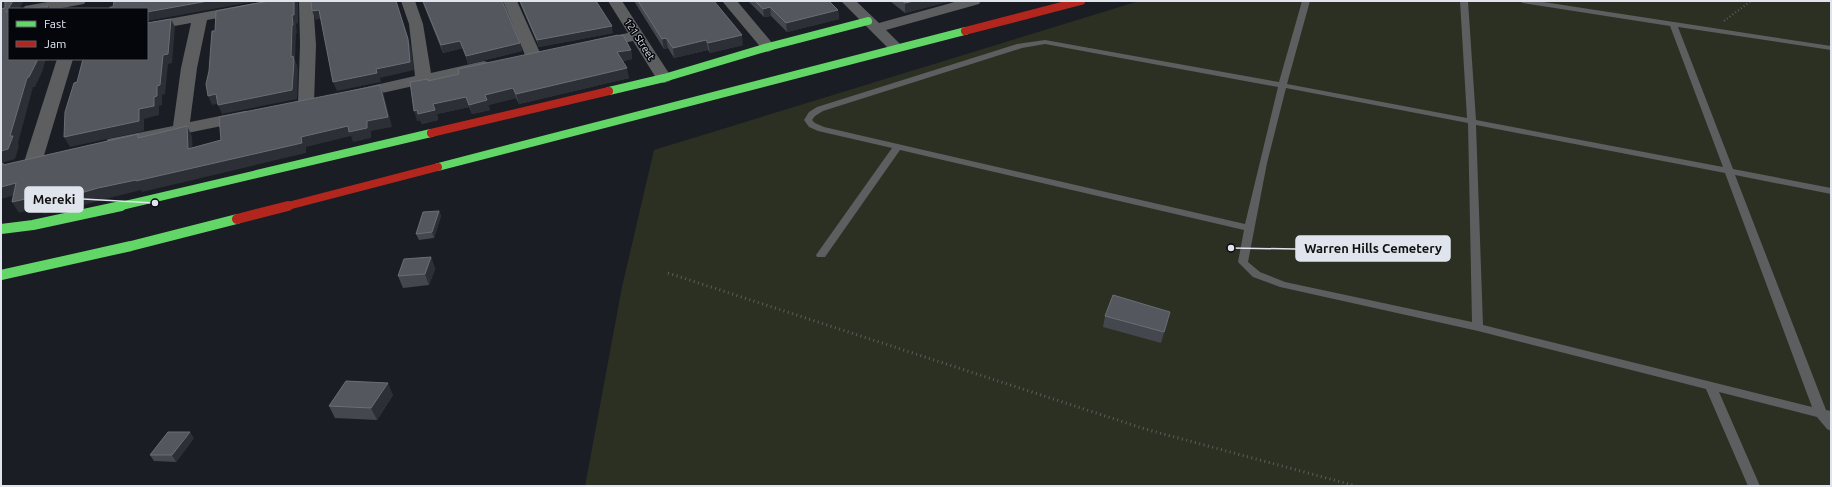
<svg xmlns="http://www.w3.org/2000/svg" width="1832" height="487" font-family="Ubuntu,sans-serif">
<rect width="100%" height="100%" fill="#1a1d24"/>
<polygon fill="#2b3022" points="1139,1 1831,1 1831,486 585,486 622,287 654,150"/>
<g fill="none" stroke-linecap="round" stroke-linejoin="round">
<polyline stroke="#5b5d60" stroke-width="2" stroke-dasharray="1 2.5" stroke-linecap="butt" points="1724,21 1751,1"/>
<polyline stroke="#5b5d60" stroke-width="3" stroke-dasharray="1 3.5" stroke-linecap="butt" points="668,273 1145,429 1356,486"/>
<path fill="#5c5e60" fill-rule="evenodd" d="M1302,1h8l-23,83 180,34 -7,-117h8l8,119 247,47 -53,-141 -147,-23 -4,-2h18l294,45v4l-153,-23 55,142 98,19v6l-96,-19 91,235 5,1v20l-4,-2 -10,-12 -98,-25 41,94h-12l-42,-97 -228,-58 -198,-44 -27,-10 -15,-15 6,-32 -344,-80 -75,107h-8l-1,-2 76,-107 -74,-17 -9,-4 -5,-7 5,-8 8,-5 200,-63 28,-4 234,42zM1045,44l233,43 -33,137 -421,-97 -9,-4 -3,-3 3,-4 8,-5 199,-63zM1286,88l182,35 4,199 -187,-40 -25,-10 -12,-10 19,-99zM1476,125l249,48 87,234 -329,-82z"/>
<g fill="#5c5e60" fill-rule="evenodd">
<polygon points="53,1 86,1 84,4 56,9 23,9 25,6"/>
<polygon points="266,1 296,1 294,4 289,5 207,20 197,68 190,122 245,111 251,112 253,116 251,120 114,148 108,147 105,143 108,139 173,126 181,68 191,23 147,31 147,23"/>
<polygon points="299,1 313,1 316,45 314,103 312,107 306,108 300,107 298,103 300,45"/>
<polygon points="401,1 415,1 423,24 431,73 484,61 490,63 492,66 490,69 355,99 349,97 347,94 349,91 415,76 409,24"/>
<polygon points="503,1 517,1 541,55 538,58 533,60 528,58 525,55"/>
<polygon points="608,1 622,1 672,78 670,81 664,83 658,81 633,41 598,48 593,46 590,43 593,40 628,33"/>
<polygon points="722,1 737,1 773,44 776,47 773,50 768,52 763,50"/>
<polygon points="841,1 856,1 879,23 958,1 981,1 979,4 886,30 904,48 901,51 896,53 891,51"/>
<polygon points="57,59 73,59 42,162 39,166 33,167 27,166 24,162"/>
</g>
<g stroke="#63d668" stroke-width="8">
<polyline points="609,91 664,78 768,47 868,21"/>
<polyline points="438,167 965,31"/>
<polyline points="117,207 431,133"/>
</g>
<g stroke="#63d668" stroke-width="10">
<polyline points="1,229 33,225 121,206"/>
<polyline points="1,275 131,246 237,219"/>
</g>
<g stroke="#b3261e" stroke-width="8">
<polyline points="965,31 1081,1"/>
<polyline points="431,133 609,91"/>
<polyline points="284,207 438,167"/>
</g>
<polyline stroke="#b3261e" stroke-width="10" points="237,219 288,206"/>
</g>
<g fill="#44474d">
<polygon points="422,1 502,1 520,43 522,51 468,64 463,48 443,53"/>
<polygon points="519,1 596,1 613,33 539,47"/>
<polygon points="634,1 714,1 743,45 710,53 708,50 674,58 668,48 664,49"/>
<polygon points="748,1 829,1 838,10 839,19 787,32 771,16 764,17"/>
<polygon points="890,1 951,1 905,13"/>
<polygon points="631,50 632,59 623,61 629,78 519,104 516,98 488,105 490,110 472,114 469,107 437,114 438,120 422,124 420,120 417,121 429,81 459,74"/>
<polygon points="439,211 441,216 434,238 419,240 416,234"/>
<polygon points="431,257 435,269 429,285 403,288 398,276"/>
<polygon points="1105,316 1168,323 1161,343 1103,327"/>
<polygon points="393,395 377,420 335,418 329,406"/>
<polygon points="194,438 176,462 154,461 150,455"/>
</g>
<g fill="#2c2f35">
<polygon points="1,1 6,1 9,7 1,9"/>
<polygon points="13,1 24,1 19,9 9,9 9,16 6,12"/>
<polygon points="208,1 258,1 147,21 147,12"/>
<polygon points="294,1 298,1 298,23 296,24 297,33 296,33 295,61 297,65 298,70 297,99 222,114 218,105 291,57 292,15"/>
<polygon points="396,1 411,47 414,70 380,78 381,82 337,91 333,82"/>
<polygon points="914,1 951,1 905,13 905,3"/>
<polygon points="48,6 50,9 46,9"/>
<polygon points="770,7 771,16 764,17 763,9"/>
<polygon points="319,10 323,18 316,20 312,11"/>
<polygon points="838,10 839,19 787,32 786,23"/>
<polygon points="171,19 175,27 172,63 168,64 165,94 162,95 162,105 159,106 159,115 144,119 144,131 70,147 64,137 154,97 157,86 163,55"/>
<polygon points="612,26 613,33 539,47 537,40"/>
<polygon points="742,35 743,45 710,53 708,43"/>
<polygon points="666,38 668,48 664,49 662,39"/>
<polygon points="706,40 708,50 674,58 673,48"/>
<polygon points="460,41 463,48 443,53 441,45"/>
<polygon points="520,43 522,51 468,64 466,56"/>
<polygon points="631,50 632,59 619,62 617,52"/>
<polygon points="38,59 46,59 42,72 35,87 33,87 18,143 19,146 15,159 1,163 1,151 10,136 27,78"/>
<polygon points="627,68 629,78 519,104 516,94"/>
<polygon points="380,85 384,95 392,127 371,131 371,138 353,142 351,136 306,147 306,153 142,192 141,190 105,199 70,209 44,214 40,207 19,213 12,202 39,196 98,188 301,137 367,121"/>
<polygon points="513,88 516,98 488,105 490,110 472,114 469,105 485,95"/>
<polygon points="216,94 221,103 212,105 208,96"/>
<polygon points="466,97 469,107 437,114 438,120 422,124 420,120 417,121 414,111 433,104"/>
<polygon points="187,126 192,136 193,159 188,149"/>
<polygon points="16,183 23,193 1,199 1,187"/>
<polygon points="439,211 441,216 434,238 432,232"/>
<polygon points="431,257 435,269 429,285 425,274"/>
<polygon points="1170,312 1168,323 1161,343 1164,332"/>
<polygon points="388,383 393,395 377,420 371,408"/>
<polygon points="190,432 194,438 176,462 172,455"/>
</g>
<g fill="#54585e" stroke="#6a6e75">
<polygon points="7,1 13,1 6,12 9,11 9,59 38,59 29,77 27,78 10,136 13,136 8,149 1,151 1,9 5,8 5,2"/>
<polygon points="114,1 208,1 147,12 147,9 110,9 110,7 113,7"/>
<polygon points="269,1 294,1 294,15 292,15 293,25 292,25 291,57 293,56 294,61 292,90 218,105 216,94 208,96 206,84 209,71 212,31 215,31 216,11"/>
<polygon points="311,1 396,1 408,39 410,62 376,69 377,73 333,82 319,10 312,11"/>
<polygon points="423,1 502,1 520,43 466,56 460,41 441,45"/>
<polygon points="520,1 596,1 612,26 537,40"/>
<polygon points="638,1 714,1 742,35 708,43 706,40 673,48 666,38 662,39"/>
<polygon points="755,1 829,1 838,10 786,23 770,7 763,9"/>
<polygon points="902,1 914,1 905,3"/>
<polygon points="48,6 46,9 25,9"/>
<polygon points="171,19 168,54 163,55 160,85 157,86 157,96 154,97 154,106 139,109 139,121 64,137 65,112 74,83 77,82 83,59 147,59 147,23"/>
<polygon points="618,35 619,36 623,35 631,50 617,52 627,68 516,94 513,88 485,95 487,100 469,105 466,97 433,104 435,110 418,114 417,110 414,111 410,82 428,79 428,81 459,74 458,69"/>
<polygon points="380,85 388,117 367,121 367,128 349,132 348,126 301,137 302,143 136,181 136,180 98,188 64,198 37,204 39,196 12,202 16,183 1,187 1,164 3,163 3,165 138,134 138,138 187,126 188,149 221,140 219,117"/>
<polygon points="439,211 432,232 416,234 423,212"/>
<polygon points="431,257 425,274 398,276 404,259"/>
<polygon points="1113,295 1170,312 1164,332 1105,316"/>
<polygon points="346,381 388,383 371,408 329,406"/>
<polygon points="168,432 190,432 172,455 150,455"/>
</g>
<g text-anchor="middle" stroke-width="3" stroke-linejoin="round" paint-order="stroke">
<g font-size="10" fill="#dfe4ed" stroke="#04060c">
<text transform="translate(640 39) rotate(57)" y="4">121 Street</text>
</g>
</g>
<path fill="none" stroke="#dfe4ed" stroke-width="1.5" d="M155 203L83 199M1231 248L1296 249"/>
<g fill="#dfe4ed" stroke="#04060c" stroke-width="1.5">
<circle cx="155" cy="203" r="4"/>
<circle cx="1231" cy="248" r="4"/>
</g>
<g fill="#dfe4ed" stroke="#dfe4ed" stroke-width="1.5">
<rect x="25" y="187" width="58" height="25" rx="4"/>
<rect x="1296" y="236" width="154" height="25" rx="4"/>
</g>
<g font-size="13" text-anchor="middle" font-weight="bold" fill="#111">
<text x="54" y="204">Mereki</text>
<text x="1373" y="253">Warren Hills Cemetery</text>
</g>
<rect width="1832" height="487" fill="none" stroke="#dfe4ed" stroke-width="4"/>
<rect x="8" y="8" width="140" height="52" fill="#04060c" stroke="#5c5f66"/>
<rect x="16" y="21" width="20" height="6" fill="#63d668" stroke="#5c5f66"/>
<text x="44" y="28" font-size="12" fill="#dfe4ed">Fast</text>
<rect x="16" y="41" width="20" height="6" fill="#b3261e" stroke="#5c5f66"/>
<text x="44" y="48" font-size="12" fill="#dfe4ed">Jam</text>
</svg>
